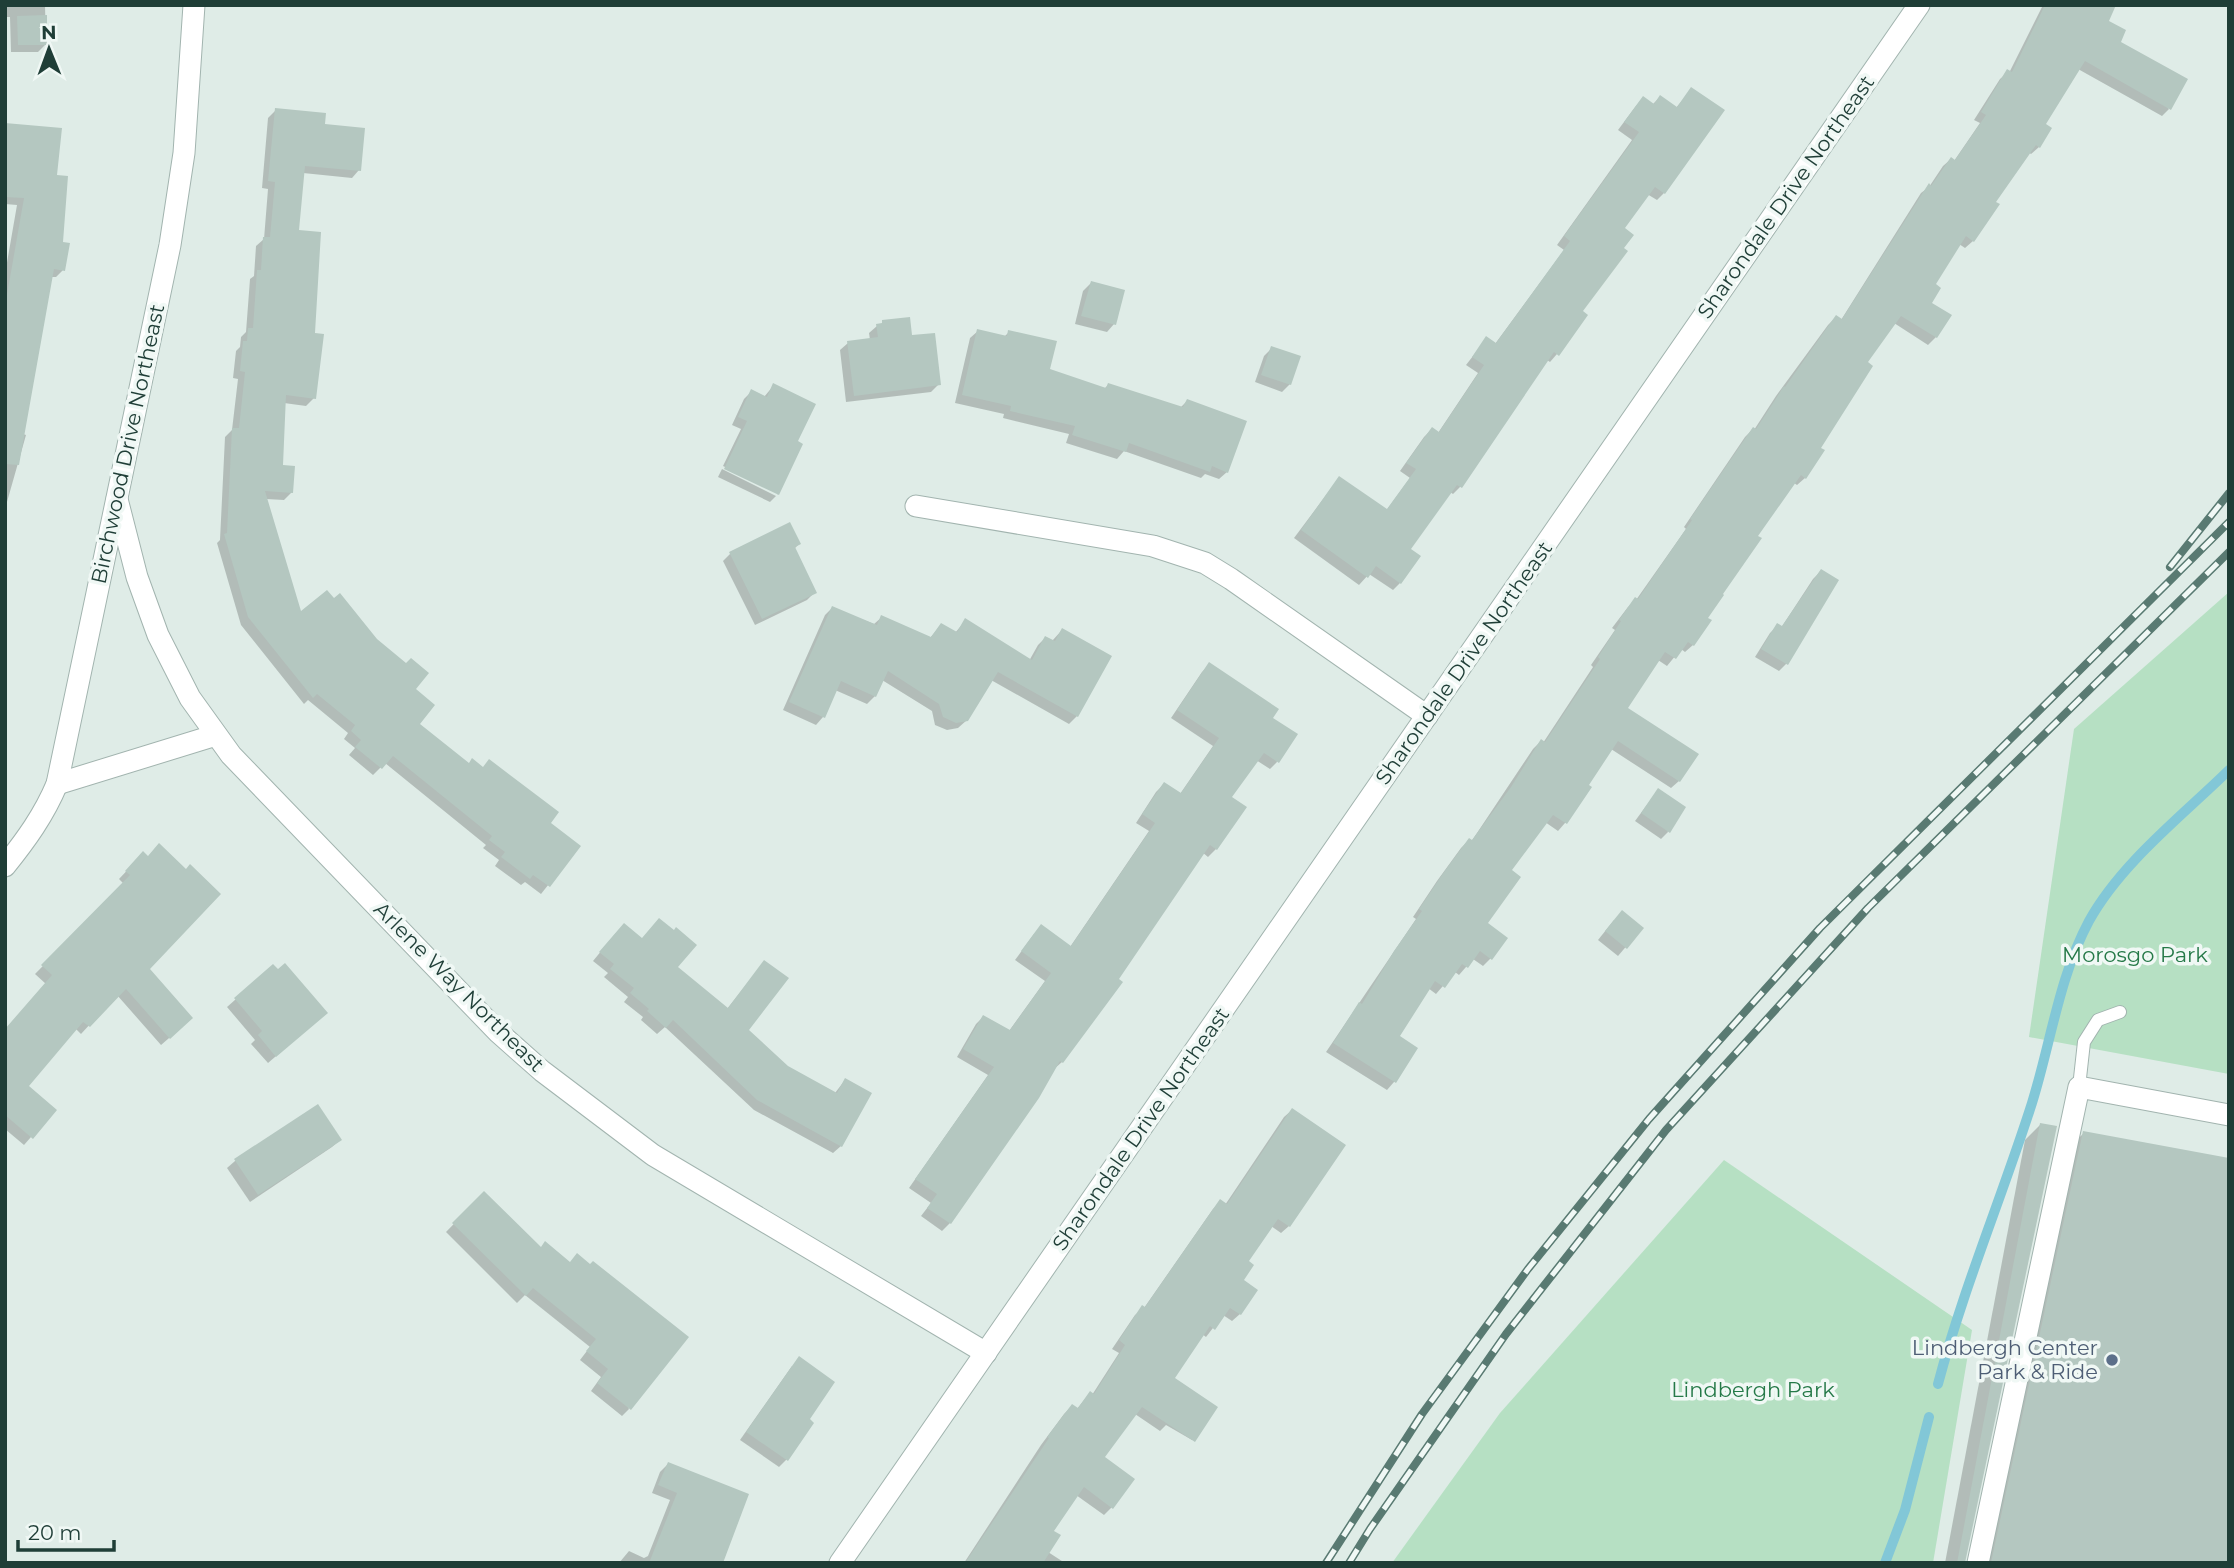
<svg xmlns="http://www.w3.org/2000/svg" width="2234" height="1568" font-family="Montserrat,sans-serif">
<rect width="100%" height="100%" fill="#dfece7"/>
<g fill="#b6e0c3">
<polygon points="2229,592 2229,1074 2029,1037 2074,729"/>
<polygon points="1724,1160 1972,1330 1933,1563 1392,1563 1500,1413"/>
</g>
<g fill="#0003">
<polygon points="5,5 45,5 46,44 38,52 11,52 10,17 5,17"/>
<polygon points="2043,5 2114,5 2106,22 2118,42 2169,109 2162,116 2078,69 2044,124 2039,147 2031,154 2028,152 1994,203 1973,241 1965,248 1959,244 1933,284 1929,303 1936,337 1928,345 1894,323 1866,363 1819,448 1805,478 1797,485 1794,483 1755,536 1706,618 1693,645 1685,652 1681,649 1667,666 1658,660 1626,708 1679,781 1671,788 1611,749 1587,786 1590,788 1565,823 1558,831 1545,822 1510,871 1485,923 1491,958 1483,966 1473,959 1459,975 1455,972 1436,994 1428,988 1398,1037 1416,1048 1394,1082 1387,1090 1326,1052 1416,919 1413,917 1437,881 1461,848 1469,840 1471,842 1533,749 1541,741 1543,743 1593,667 1591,665 1615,630 1612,628 1628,607 1636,600 1686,529 1684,527 1745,437 1753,429 1754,430 1776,396 1828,325 1836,317 1841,320 1921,193 1929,187 1943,166 1951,159 1954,161 1980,123 1974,120 2000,79 2008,72 2009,73"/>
<polygon points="1692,89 1664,193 1657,200 1647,194 1622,228 1557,354 1550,362 1547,360 1460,487 1453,494 1450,492 1409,549 1400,583 1393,590 1369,574 1359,585 1294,538 1339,478 1386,511 1410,478 1400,471 1424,437 1432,429 1438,433 1478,373 1466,365 1487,338 1495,344 1564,250 1557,245 1632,140 1618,130 1636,106 1643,98 1652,105 1660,97 1675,109"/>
<polygon points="276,110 323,125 359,170 352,178 303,173 297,232 313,335 314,398 306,406 284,403 281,467 292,492 284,500 266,499 300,614 414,689 417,724 468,765 579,846 541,894 525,882 521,885 495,866 499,860 483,848 486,845 385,763 373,775 349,755 355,748 344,739 348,733 308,700 304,704 241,625 217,543 220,540 225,437 232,430 238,379 233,378 236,351 240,347 241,337 246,332 250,279 254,276 256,246 264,239 268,189 262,188 268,118"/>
<polygon points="5,125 55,177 63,270 56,277 51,277 23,434 26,435 5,509 5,274 17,205 5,204"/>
<polygon points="1091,283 1114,324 1107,332 1075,324 1083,291"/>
<polygon points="877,326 910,337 939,384 931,392 846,402 840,350 848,343 870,340 869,333"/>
<polygon points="978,331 1004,337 1009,332 1048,370 1104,389 1108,385 1180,408 1187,401 1227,472 1219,479 1205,474 1201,478 1124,451 1117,459 1066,443 1069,434 1003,418 1004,414 955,403 970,338"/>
<polygon points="1272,348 1290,384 1282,392 1255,382 1264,356"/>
<polygon points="774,385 796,442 801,445 777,495 777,492 723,466 741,429 732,425 744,399 752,391 764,397"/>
<polygon points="722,469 776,496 770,502 718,477"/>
<polygon points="799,544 794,549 815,592 807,600 755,625 723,561 731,553"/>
<polygon points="1821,571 1786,664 1779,671 1755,657 1770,633 1777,626 1781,628 1813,579"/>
<polygon points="832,608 874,624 882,617 930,638 941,625 955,633 965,621 1029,661 1038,645 1045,638 1052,641 1062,630 1077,716 1069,724 991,680 967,720 958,728 947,730 935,725 932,711 882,680 875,696 867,704 835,690 823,717 816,725 783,710 825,615"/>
<polygon points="1209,665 1270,718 1277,762 1270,769 1256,760 1230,797 1216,849 1208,857 1202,852 1062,1062 1054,1069 950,1223 942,1231 921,1216 931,1203 909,1188 988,1075 957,1057 976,1024 983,1017 1009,1031 1045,981 1015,960 1034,934 1070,947 1149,831 1136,823 1156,792 1164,784 1180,794 1213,746 1171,718 1202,672"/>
<polygon points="1658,790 1668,832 1661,839 1635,821"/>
<polygon points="136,861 147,969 183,1026 161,1045 117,995 81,1034 75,1028 26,1086 31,1137 24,1145 5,1129 5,1031 46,984 35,974 124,884 119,879"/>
<polygon points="1614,920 1641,929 1618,956 1598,940"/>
<polygon points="616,933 676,968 727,1009 764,962 747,1031 787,1067 835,1093 845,1080 841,1146 833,1153 754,1110 665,1027 657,1034 641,1020 643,1017 624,1002 628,997 604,977 608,973 593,961"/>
<polygon points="273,966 318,1020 268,1063 251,1044 255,1040 227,1007"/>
<polygon points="318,1106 340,1140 332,1147 250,1202 227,1168 235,1161"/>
<polygon points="1292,1110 1289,1226 1281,1233 1271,1226 1246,1262 1242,1280 1240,1314 1232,1321 1223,1315 1206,1337 1202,1334 1173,1379 1199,1432 1192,1440 1166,1425 1160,1431 1135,1414 1103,1457 1112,1507 1104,1515 1076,1495 1052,1531 1048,1552 1065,1563 964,1563 1041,1445 1064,1414 1072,1406 1076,1410 1090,1393 1092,1395 1119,1353 1112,1349 1135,1315 1144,1308 1213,1209 1220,1202 1225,1205 1284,1117"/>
<polygon points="2041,1124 1964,1563 1945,1563 2025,1140"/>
<polygon points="2084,1133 2227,1563 1980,1563 2068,1148"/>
<polygon points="484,1193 540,1249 569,1264 629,1409 622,1416 591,1391 601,1377 580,1360 590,1347 525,1295 517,1303 446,1232"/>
<polygon points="792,1366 807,1420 786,1460 779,1467 740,1440"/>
<polygon points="668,1464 720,1563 619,1563 629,1551 644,1558 648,1556 670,1500 652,1493 660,1472"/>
</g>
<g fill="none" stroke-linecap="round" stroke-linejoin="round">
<g stroke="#82c7d7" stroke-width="10">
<path d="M1938,1384c25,-95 64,-187 94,-281 19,-61 27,-126 57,-182 32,-58 93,-105 140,-151"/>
<polyline points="1885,1563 1905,1510 1929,1417"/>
</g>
</g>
<g fill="#b4c7c0">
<polygon points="2045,5 2116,5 2109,21 2126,30 2121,42 2188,79 2171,110 2085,61 2046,124 2052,128 2040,148 2036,145 1996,202 2000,204 1974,242 1966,236 1936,284 1941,288 1932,303 1952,315 1937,338 1901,316 1868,362 1873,366 1821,448 1825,450 1806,479 1801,475 1758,536 1762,538 1723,594 1724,595 1708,618 1712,620 1694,646 1688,642 1676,659 1665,652 1628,708 1699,754 1680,782 1618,741 1589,785 1592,787 1567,824 1553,815 1512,870 1521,877 1488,923 1508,938 1492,960 1480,951 1468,968 1462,964 1445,988 1435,981 1400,1036 1418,1048 1396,1083 1333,1043 1359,1002 1362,1004 1394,951 1422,911 1419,909 1444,872 1469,838 1472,840 1511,787 1541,739 1545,742 1600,659 1598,657 1621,621 1619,620 1635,597 1638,599 1692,520 1690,519 1753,427 1756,429 1784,386 1785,387 1836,315 1842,319 1929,183 1931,186 1951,157 1955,160 1986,115 1981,112 2007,69 2012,72"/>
<polygon points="47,15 47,45 18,45 17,16"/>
<polygon points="1691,87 1725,110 1665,194 1655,187 1625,228 1634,235 1624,248 1628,251 1583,311 1588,315 1559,356 1554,352 1462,488 1457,485 1411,549 1421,556 1401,584 1376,566 1368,578 1301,530 1339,476 1387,509 1416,469 1406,463 1432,427 1439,432 1484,365 1472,357 1486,336 1496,343 1570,241 1564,236 1639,132 1624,122 1643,96 1654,104 1660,95 1677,107"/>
<polygon points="275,108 326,113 325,124 365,128 361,171 305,166 299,230 321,232 315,333 324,334 316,399 286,395 283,465 295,466 293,493 265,491 301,611 327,590 334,598 340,593 377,639 406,663 411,658 429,673 416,689 435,705 420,724 469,763 472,758 483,767 489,759 559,812 551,823 581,846 550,887 533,875 530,879 501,857 505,852 489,840 492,836 393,756 382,769 355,747 361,740 351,731 355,725 317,694 313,698 248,617 224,534 227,533 232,428 239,428 245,372 240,371 243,341 247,341 248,328 253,328 257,270 261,270 263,237 270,237 275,182 268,181"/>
<polygon points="5,123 62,128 57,175 68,176 63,242 70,243 65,271 54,269 19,465 5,464 5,306 24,198 5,197"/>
<polygon points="1091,281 1125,290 1116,325 1081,316"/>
<polygon points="910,317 912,335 935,333 941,385 854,396 847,341 878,337 876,324 882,323 882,320"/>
<polygon points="977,329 1007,336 1008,330 1057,341 1050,369 1106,388 1108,383 1183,407 1187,399 1247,421 1228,473 1212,466 1210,472 1129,443 1126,452 1072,435 1075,426 1010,411 1011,406 962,395"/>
<polygon points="1271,346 1301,356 1291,385 1261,375"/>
<polygon points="773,383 816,404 798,441 803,444 779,495 724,469 747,421 738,417 751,389 767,397"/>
<polygon points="790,522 801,544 795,547 817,593 762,619 729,552"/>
<polygon points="1821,569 1839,580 1788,665 1761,649 1777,623 1782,626"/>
<polygon points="832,606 877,625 881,615 931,637 941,623 957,632 965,618 1032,660 1045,636 1055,641 1062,628 1112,656 1078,717 998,672 968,721 956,723 943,717 939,704 888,671 876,697 841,681 825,718 789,702"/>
<polygon points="1209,662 1279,709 1273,718 1298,734 1279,763 1264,753 1232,797 1247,807 1217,850 1210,845 1119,979 1123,982 1063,1063 1060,1061 1039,1098 951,1224 927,1208 937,1194 915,1179 994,1067 963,1049 983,1015 1010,1030 1051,973 1021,951 1041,924 1071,946 1155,823 1142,814 1164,782 1181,793 1219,738 1177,710"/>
<polygon points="1658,788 1686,807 1670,833 1641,813"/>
<polygon points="159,843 186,869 190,864 221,894 150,969 193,1018 170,1039 126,989 90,1027 83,1022 29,1086 57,1110 33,1139 5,1115 5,1029 52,975 41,965 130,875 125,871 143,851 148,856"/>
<polygon points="1622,910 1644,928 1627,949 1605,931"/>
<polygon points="659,918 674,930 676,927 697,945 678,967 728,1008 764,960 789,978 749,1030 788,1066 837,1093 845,1078 872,1093 842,1147 757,1100 673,1020 666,1028 647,1011 649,1009 630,993 634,988 610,969 614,964 599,952 624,923 642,938"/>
<polygon points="285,963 328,1013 276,1057 258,1035 262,1031 234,998 273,964 278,969"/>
<polygon points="318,1104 342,1140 258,1195 234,1159"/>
<polygon points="1292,1108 1346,1145 1290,1227 1278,1219 1249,1261 1254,1265 1244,1280 1258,1290 1241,1315 1230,1308 1215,1330 1210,1326 1175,1378 1218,1407 1195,1442 1142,1407 1105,1457 1135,1479 1113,1509 1084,1487 1054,1531 1061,1535 1043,1563 965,1563 1049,1438 1047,1437 1072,1404 1078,1408 1090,1391 1094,1394 1125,1345 1119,1340 1142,1305 1145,1307 1220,1199 1227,1204"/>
<polygon points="2040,1123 2057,1126 1965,1563 1957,1563"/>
<polygon points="2083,1131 2229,1158 2229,1563 1991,1563"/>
<polygon points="484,1191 541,1247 545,1241 570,1262 577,1253 590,1264 593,1261 689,1337 631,1410 597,1383 608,1369 586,1351 596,1339 533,1288 526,1296 452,1223"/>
<polygon points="799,1356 835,1382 810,1419 814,1423 788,1461 746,1432"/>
<polygon points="668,1462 749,1494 723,1563 649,1563 677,1493 658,1485"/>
</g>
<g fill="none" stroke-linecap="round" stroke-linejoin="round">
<g stroke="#a2b4af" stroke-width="14">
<polyline id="lane" points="2079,1087 2084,1042 2098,1020 2120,1012"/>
</g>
<g stroke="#a2b4af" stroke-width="23">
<g id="street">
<polyline points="117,499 137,577 158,635 190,698 231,755 499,1033 542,1071 653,1155 986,1353"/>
<polyline points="916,506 1153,546 1205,563 1231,579 1427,716"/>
<polyline points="57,784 216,735"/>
<path d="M5,866c21,-26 39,-51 52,-82l113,-539 14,-92 10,-148"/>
<polyline points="840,1563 1919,5"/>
<polyline points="1978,1563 2079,1087 2229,1115"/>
</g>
</g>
<use href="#lane" stroke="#fff" stroke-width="12"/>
<use href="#street" stroke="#fff" stroke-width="21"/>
<g stroke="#597a72" stroke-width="8">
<g id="rail">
<polyline points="2170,567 2229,493"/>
<polyline points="1326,1563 1422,1414 1528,1269 1649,1119 1820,928 2229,522"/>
<polyline points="1349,1563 1370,1529 1506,1334 1666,1130 1868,908 2229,552"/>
</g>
</g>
<use href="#rail" stroke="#f0f8f5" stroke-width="5" stroke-dasharray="16" stroke-linecap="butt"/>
</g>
<circle fill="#5c6f8a" stroke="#f0f8f5" stroke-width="2.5" cx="2112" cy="1360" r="7"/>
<g text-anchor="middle" stroke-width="7" stroke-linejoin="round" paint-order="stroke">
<g font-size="21" fill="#1f3e37" stroke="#f0f8f5">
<text transform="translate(1786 197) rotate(-55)" y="7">Sharondale Drive Northeast</text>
<text transform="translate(128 444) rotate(-78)" y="7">Birchwood Drive Northeast</text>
<text transform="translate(1464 663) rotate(-55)" y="7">Sharondale Drive Northeast</text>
<text transform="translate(459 987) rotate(45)" y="7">Arlene Way Northeast</text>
<text transform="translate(1141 1129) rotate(-55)" y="7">Sharondale Drive Northeast</text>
</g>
<g font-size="21" fill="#257948" stroke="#f0f8f5">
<text x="2135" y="962">Morosgo Park</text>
<text x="1753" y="1397">Lindbergh Park</text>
</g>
<g font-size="21" fill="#4e5e75" stroke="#f0f8f5" text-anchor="end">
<text x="2098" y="1355">Lindbergh Center<tspan x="2098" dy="24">Park &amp; Ride</tspan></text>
</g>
</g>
<rect width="2234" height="1568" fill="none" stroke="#1f3e37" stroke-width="14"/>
<g transform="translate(49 49) rotate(359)" stroke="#f0f8f5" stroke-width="5" paint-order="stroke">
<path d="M0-5L12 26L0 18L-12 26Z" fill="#1f3e37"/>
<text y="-10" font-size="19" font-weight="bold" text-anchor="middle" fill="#1f3e37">N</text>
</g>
<path d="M18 1540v10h96v-10" fill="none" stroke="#1f3e37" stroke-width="3.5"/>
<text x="28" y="1540" font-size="21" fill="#1f3e37" stroke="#f0f8f5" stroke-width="5" paint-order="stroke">20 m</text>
</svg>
